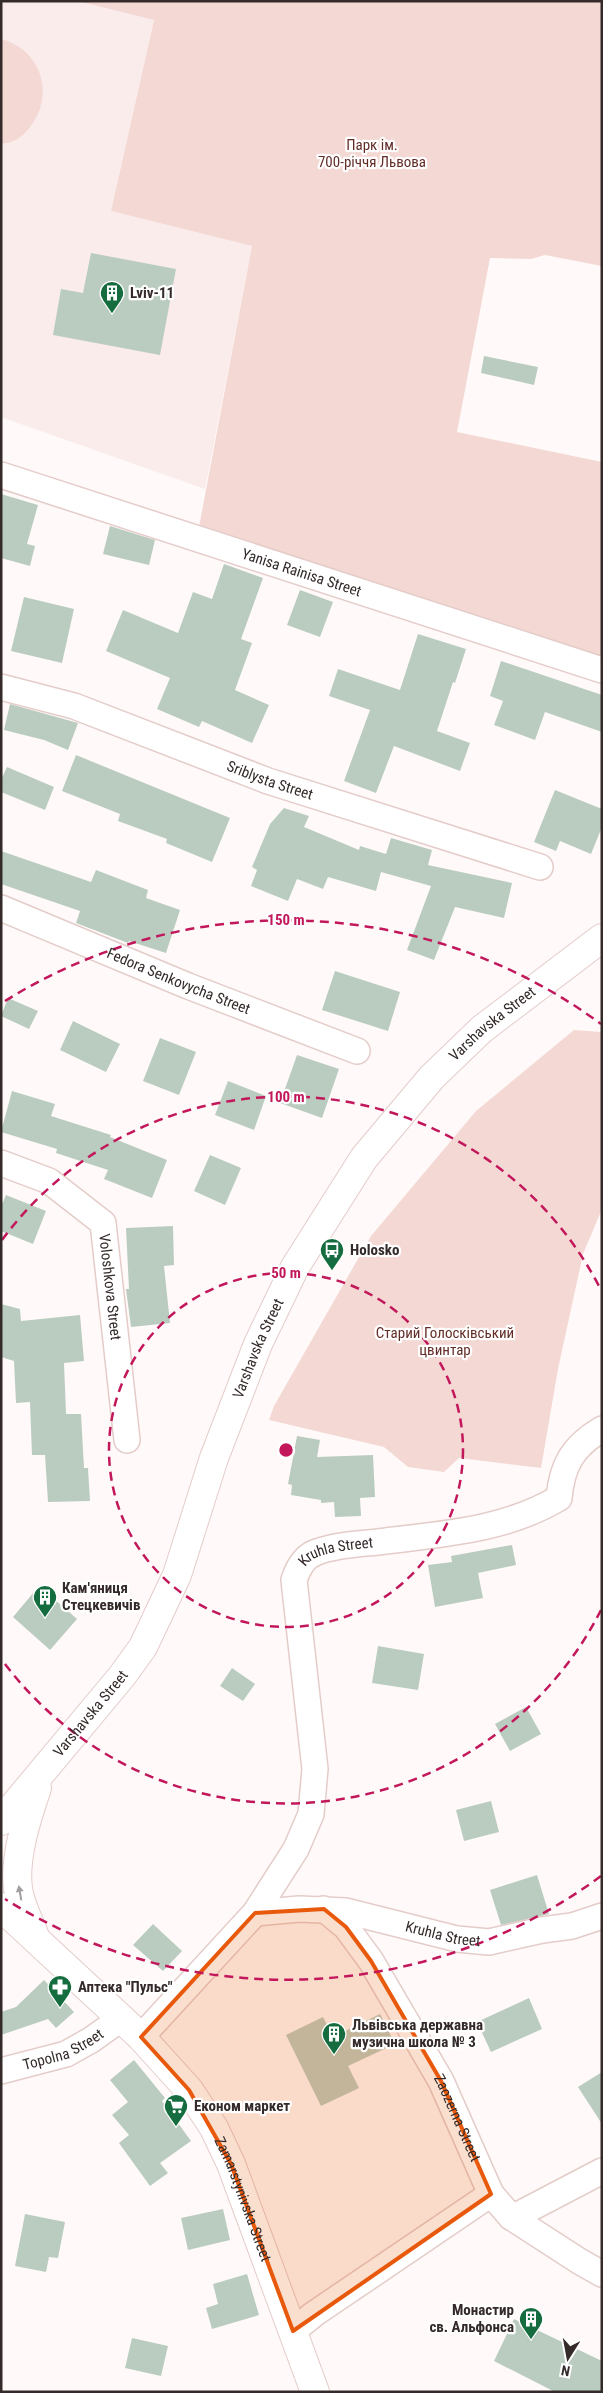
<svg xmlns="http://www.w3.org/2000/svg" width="603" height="2393" font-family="'Roboto Condensed',sans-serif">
<rect width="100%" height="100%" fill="#fffaf9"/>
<polygon fill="#f9ecea" points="1,1 77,1 154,20 111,211 252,246 205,489 1,417"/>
<g fill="#f4d8d4">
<polygon points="77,1 602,1 602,266 545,255 531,259 490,258 457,432 602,462 602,658 199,527 252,246 111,211 154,20"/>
<path d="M1,39c33,8 51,43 37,75 -5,10 -12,20 -22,26 -4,2 -10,3 -15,4z"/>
<polygon points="574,1030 602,1032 602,1209 583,1254 558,1369 541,1468 459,1458 444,1472 408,1467 384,1447 269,1420 274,1406 371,1236 476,1111"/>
</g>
<g fill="#baccbf">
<polygon points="91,253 176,269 160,355 53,335 61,289 83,293"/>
<polygon points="484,356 538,367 534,385 481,373"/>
<polygon points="1,494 38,505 27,544 35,546 30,566 1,558"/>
<polygon points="110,526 155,540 149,565 103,554"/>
<polygon points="224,564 263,578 241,639 252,643 235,690 269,705 252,743 202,721 199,727 157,709 170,678 106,651 123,610 178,633 193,592 212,599"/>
<polygon points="300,590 333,602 320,637 287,625"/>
<polygon points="24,597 74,609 62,663 11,651"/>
<polygon points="418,634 466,649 455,683 453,682 437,731 470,743 460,771 394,746 376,793 344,781 370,710 329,696 338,669 400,690"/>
<polygon points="501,661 602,695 602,732 545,712 535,740 494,725 503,701 490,696"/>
<polygon points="10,704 78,723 68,750 44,740 4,730"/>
<polygon points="76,755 230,818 212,862 166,843 167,839 118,821 120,814 62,791"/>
<polygon points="7,767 54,787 45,810 1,792 1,780"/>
<polygon points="555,790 602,809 602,827 591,854 560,841 556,851 534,842"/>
<polygon points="284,808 309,816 304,827 359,850 360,846 386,854 391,838 432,850 428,865 512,883 504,918 455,907 434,960 407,950 431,886 381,872 376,891 328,877 323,889 297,879 288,901 251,886 257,870 252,867 270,824"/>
<polygon points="1,851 91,882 96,870 148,890 146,898 180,910 166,953 129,941 128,943 76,923 80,911 1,884"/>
<polygon points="335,971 400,992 388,1031 322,1010"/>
<polygon points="8,998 38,1011 29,1029 1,1016"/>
<polygon points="73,1021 120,1044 106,1072 60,1050"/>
<polygon points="160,1038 196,1052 179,1095 143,1081"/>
<polygon points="297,1055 339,1069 322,1118 280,1103"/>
<polygon points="228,1081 266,1096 254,1130 215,1115"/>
<polygon points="12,1091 55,1104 51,1116 111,1135 110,1137 167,1160 152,1198 104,1179 108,1170 56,1153 57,1149 1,1132"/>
<polygon points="210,1155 241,1168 225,1205 194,1191"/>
<polygon points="6,1195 46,1211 33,1244 1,1231 1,1207"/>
<polygon points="173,1226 174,1265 164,1266 170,1323 131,1327 126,1289 129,1289 126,1228"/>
<polygon points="1,1304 20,1309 21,1321 80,1315 84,1361 64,1363 66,1414 81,1414 84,1468 88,1468 90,1501 48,1502 45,1455 32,1455 30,1402 16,1403 14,1361 1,1357"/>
<polygon points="297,1436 320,1440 317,1457 373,1455 375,1497 360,1498 361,1516 335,1517 334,1502 321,1503 321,1500 291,1495 292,1485 288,1484"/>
<polygon points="512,1545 516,1565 478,1573 483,1598 435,1607 428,1565 452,1562 451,1556"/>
<polygon points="39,1586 77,1619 50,1650 13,1617"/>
<polygon points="378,1646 424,1654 418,1690 372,1683"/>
<polygon points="232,1668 255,1684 243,1701 220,1686"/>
<polygon points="526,1707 541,1734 510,1751 495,1724"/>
<polygon points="491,1801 499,1832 464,1841 456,1810"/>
<polygon points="537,1875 549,1914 501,1925 490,1890"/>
<polygon points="153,1924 182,1951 163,1971 133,1945"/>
<polygon points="44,1980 74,2012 56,2028 48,2019 1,2035 1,2012 16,2007"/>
<polygon points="529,1998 542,2029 491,2052 477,2022"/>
<polygon points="380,2014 395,2044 348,2066 359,2088 321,2106 286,2035 323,2017 333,2037"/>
<polygon points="134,2060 165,2098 162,2101 191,2141 160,2163 168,2173 150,2186 119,2143 129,2135 112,2115 128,2102 110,2080"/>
<polygon points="602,2072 602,2124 578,2087"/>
<polygon points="223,2209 230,2240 188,2250 181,2218"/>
<polygon points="25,2214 65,2222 58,2258 49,2257 46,2272 15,2266"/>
<polygon points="247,2274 259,2315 212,2329 206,2308 218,2304 213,2284"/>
<polygon points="514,2319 602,2361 602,2392 555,2392 494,2361"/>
<polygon points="132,2338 168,2346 161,2376 125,2368"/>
</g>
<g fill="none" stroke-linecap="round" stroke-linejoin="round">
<g stroke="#e4ccc9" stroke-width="28">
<g id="minor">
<path id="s1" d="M1,475l601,195"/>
<path id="s2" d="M1,687l73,19 194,75 272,86"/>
<path id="s3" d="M1,908l187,78 169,65"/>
<path id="s4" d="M1,1163l48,18 54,42 24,217"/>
<path id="s5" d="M324,1909l22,18 25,34 70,120 50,113 20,23 68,44 23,13"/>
<path id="s6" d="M255,1913l44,-4 47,2 111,28 32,3 53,-12 30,-4 30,-10"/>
<path id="s7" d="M141,2037l114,-124 41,-64 15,-35 4,-45 -21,-189c4,-12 10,-24 23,-28 19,-7 41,-8 61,-10 62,-8 126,-11 181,-44 3,-33 14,-52 43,-69"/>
<path id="s8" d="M1,2071l65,-17 25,-14 31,-22"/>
<polyline points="511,2217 514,2217 602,2171"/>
<polyline points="293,2331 314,2314 491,2194"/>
</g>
</g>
<g stroke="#e4ccc9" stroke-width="30">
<g id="major">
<path id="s9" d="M1,1821l121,-145 21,-29 34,-72 37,-117 44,-114 37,-77 69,-109 68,-81 50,-48 120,-91"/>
<path id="s10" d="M1,1907l140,130 48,53 25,38 17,36 84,228"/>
<path d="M34,1934c-5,-13 -12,-26 -15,-40 -7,-31 8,-77 18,-106"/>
</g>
</g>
<use href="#minor" stroke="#fff" stroke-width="25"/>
<use href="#major" stroke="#fff" stroke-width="28"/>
</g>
<defs><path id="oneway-solid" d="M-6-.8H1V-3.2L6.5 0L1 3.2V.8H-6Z" transform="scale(1.25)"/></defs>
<use fill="#a39f9f" href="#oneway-solid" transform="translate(20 1893) rotate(-100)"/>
<path fill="#e8590c" fill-opacity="0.2" stroke="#e8590c" stroke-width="4" stroke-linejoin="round" d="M324,1909l22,18 25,34 70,120 50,113 -198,137 -62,-167 -42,-74 -48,-53 114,-124z"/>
<g fill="none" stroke="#c2185b" stroke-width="2.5" stroke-dasharray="9 6">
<circle cx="286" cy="1450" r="177"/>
<path d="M601 1610A353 353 0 0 1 2 1660M2 1240A353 353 0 0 1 601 1290"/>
<path d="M601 1876A530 530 0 0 1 5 1899M5 1001A530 530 0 0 1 601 1024"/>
</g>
<defs>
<g id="building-pin" transform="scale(1.25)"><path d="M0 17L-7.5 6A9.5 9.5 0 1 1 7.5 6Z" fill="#156c3f" stroke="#fff"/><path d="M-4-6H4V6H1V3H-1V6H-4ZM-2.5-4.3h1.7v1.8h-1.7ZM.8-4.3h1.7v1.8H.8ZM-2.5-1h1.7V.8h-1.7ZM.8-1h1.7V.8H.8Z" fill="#fff"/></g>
<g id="bus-pin" transform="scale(1.25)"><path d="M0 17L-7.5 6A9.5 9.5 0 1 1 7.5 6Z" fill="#156c3f" stroke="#fff"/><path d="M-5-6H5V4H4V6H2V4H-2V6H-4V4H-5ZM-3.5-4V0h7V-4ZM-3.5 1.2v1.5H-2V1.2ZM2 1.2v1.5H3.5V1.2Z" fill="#fff"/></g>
<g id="pharmacy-pin" transform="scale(1.25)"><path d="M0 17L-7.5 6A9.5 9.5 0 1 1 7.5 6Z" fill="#156c3f" stroke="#fff"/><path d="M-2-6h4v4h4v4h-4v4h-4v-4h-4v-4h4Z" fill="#fff"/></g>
<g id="supermarket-pin" transform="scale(1.25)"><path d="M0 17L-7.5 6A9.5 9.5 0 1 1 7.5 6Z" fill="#156c3f" stroke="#fff"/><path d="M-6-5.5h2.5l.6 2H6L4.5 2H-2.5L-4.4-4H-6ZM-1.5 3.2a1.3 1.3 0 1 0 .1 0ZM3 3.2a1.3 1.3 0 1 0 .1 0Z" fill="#fff"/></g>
</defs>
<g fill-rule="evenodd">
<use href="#building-pin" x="112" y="293"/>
<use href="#bus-pin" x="332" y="1250"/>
<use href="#building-pin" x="45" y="1597"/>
<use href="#pharmacy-pin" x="60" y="1987"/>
<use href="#building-pin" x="334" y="2034"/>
<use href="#supermarket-pin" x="176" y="2106"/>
<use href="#building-pin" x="531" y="2319"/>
</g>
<g text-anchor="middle" stroke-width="4.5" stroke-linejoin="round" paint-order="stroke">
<g font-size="15" fill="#632d27" stroke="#fff">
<text x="372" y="150">Парк ім.<tspan x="372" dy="17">700-річчя Львова</tspan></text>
<text x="445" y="1338">Старий Голосківський<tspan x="445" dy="17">цвинтар</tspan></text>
</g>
<g font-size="15" font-weight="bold" fill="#332a29" stroke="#fff" text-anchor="start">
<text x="130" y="298">Lviv-11</text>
<text x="350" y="1255">Holosko</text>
<text x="62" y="1593">Кам'яниця<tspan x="62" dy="17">Стецкевичів</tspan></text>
<text x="78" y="1992">Аптека "Пульс"</text>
<text x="352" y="2030">Львівська державна<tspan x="352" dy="17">музична школа № 3</tspan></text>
<text x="194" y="2111">Економ маркет</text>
<text x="514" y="2315" text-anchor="end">Монастир<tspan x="514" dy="17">св. Альфонса</tspan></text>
</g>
<g font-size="15" fill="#332a29" stroke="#fff">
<text dy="5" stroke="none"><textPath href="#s1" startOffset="316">Yanisa Rainisa Street</textPath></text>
<text dy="5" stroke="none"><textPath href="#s2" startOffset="285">Sriblysta Street</textPath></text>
<text dy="5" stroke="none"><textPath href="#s3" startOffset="192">Fedora Senkovycha Street</textPath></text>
<text dy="5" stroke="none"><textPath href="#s9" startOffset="950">Varshavska Street</textPath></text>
<text dy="5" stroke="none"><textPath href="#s4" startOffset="184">Voloshkova Street</textPath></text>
<text dy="5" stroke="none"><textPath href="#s9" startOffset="545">Varshavska Street</textPath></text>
<text dy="5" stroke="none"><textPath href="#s7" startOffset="574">Kruhla Street</textPath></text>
<text dy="5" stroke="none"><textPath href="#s9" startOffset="140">Varshavska Street</textPath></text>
<text dy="5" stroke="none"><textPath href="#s6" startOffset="191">Kruhla Street</textPath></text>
<text dy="5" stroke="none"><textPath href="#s8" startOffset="66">Topolna Street</textPath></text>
<text dy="5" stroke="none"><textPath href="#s5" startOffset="250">Zaozerna Street</textPath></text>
<text dy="5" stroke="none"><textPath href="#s10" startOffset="385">Zamarstynivska Street</textPath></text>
</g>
</g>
<circle cx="286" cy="1450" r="8" fill="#c2185b" stroke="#fff" stroke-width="2.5"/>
<g font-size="15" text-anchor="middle" font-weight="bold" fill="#c2185b" stroke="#fff" stroke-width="4.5" stroke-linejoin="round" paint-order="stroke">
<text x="286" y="925">150 m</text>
<text x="286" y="1102">100 m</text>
<text x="286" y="1278">50 m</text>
</g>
<rect width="603" height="2393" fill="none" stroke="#332a29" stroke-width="5"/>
<g transform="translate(568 2358) rotate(191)" stroke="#ffffff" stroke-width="4" paint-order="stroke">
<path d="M0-4L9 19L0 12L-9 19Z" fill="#332a29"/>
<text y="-8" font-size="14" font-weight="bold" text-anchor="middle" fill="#332a29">N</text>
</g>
</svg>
